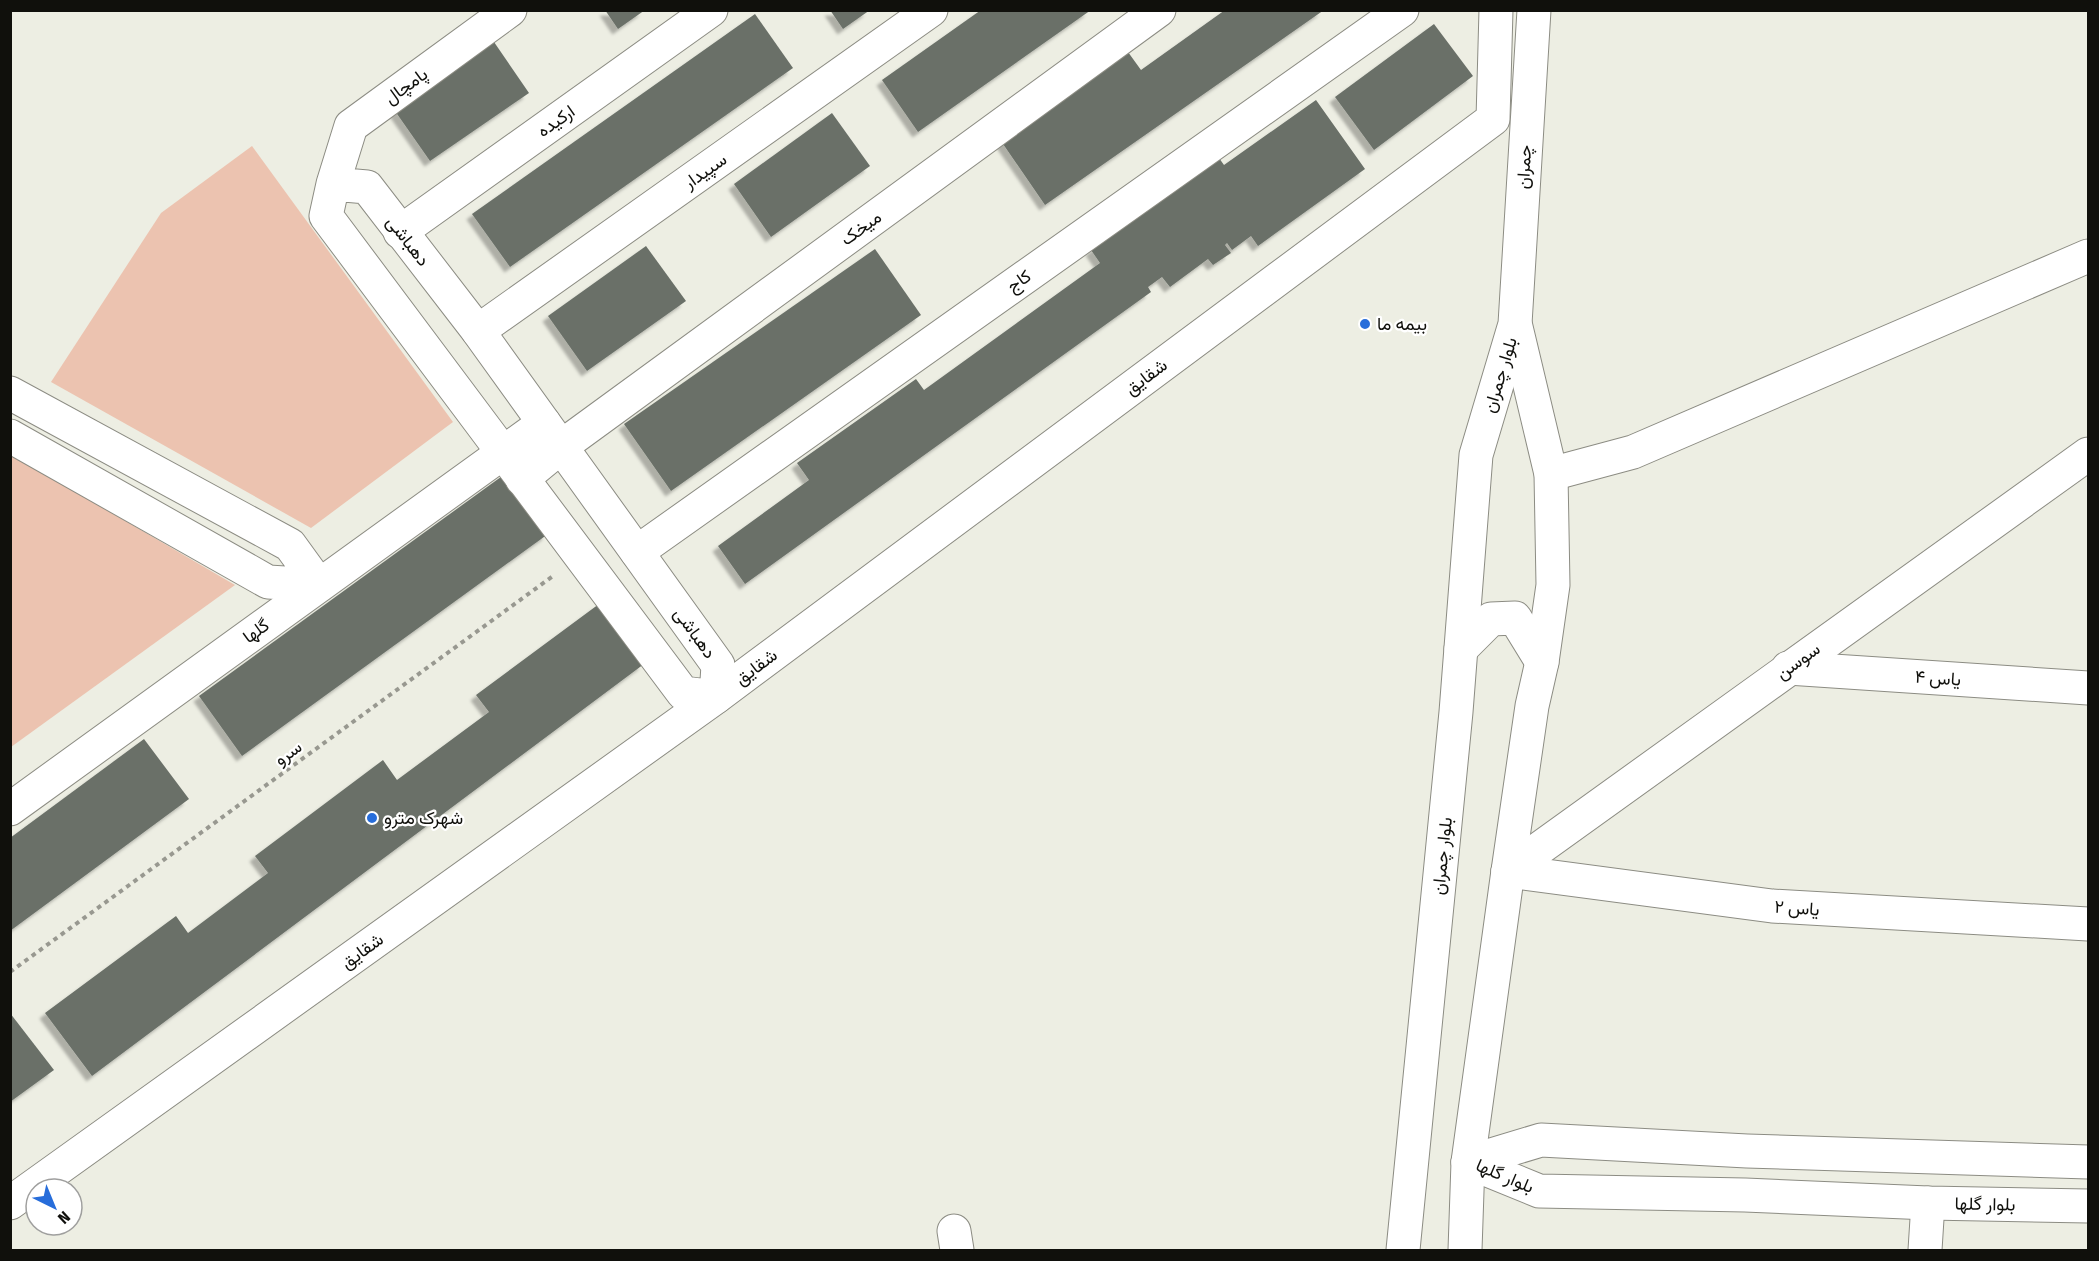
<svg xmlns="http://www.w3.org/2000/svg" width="2099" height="1261" font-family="'Fira Sans Condensed',Vazirmatn,sans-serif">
<defs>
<filter id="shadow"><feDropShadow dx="-5.5" dy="5.5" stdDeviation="1.5" flood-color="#0004"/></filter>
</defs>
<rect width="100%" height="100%" fill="#edeee3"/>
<g fill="#ecc3b0">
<polygon points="252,146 453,422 311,528 51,382 161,213"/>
<polygon points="11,454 235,585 11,747"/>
</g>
<g fill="#6a7068" filter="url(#shadow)">
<polygon points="605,10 645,10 618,29"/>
<polygon points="830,10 870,10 843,29"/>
<polygon points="981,10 1091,10 918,132 882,80"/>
<polygon points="1225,10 1324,10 1045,205 1001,141 1128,52 1141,70"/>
<polygon points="755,14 793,68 510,267 472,214"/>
<polygon points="1434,24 1473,76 1374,150 1335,97"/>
<polygon points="494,42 529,93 430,161 395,111"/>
<polygon points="1316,100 1365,169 1258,246 1251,236 1232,250 1227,243 1225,245 1231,253 1213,265 1208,259 1170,287 1162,277 1148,287 1151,292 745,584 718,546 809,480 797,463 916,379 924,390 1100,263 1091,250 1219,158 1224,165"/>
<polygon points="832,113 870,166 771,237 734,184"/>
<polygon points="646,246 686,301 587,371 548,316"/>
<polygon points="875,249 921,315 671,491 624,424"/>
<polygon points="505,474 548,534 242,756 199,696"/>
<polygon points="599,604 644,664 92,1076 45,1013 176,916 188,933 268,873 255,856 383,760 397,780 489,712 476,695"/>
<polygon points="144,739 189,799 10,931 10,838"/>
<polygon points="10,1013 54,1070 10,1102"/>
</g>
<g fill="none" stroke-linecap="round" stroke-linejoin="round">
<g stroke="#8c8c83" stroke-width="35">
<g id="minor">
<polyline points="333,184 367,187 478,331 718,665 716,697 683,693 326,216 333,184 351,126 510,10"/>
<polyline points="400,232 711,10"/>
<polyline points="478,331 931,10"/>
<polyline points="10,393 290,545 319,585 268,582 10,436"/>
<polyline points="1551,474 1633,452 2088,256"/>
<polyline points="522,479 562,446 1159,10"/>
<polyline points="637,552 1402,10"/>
<polyline points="1788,668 2088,688"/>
<polyline points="10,809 544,423"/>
<polyline points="1508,871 2088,454"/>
<polyline points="1508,871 1772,906 2088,924"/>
<polyline points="1468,1162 1539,1191 1745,1195 1928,1203 2088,1206"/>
<polyline points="1468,1162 1541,1140 1747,1151 2088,1162"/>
<polyline points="10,1203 716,697 1493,119 1496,10"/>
<polyline points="954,1231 957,1250"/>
<polyline points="1925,1250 1928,1203"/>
</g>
</g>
<g stroke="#8c8c83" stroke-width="35">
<g id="major">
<polyline points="1461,649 1491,619 1515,618 1542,662"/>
<polyline points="1403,1250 1456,712 1476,455 1515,324 1534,10"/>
<polyline points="1465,1250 1468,1162 1508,871 1532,706 1542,662 1553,585 1551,474 1516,327"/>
</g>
</g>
<polyline stroke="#989890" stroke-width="4" stroke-dasharray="4.5 4.5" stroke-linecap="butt" points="10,972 553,576"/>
<use href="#minor" stroke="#fff" stroke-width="33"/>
<use href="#major" stroke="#fff" stroke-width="33"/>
</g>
<g fill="#276dda" stroke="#fff" stroke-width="2">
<circle cx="1365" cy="324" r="6"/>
<circle cx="372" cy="818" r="6"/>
</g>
<g text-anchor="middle" stroke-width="4.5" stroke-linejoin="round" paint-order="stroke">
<g font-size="18" fill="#10100c" stroke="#fff">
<text transform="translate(406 86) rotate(-36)" y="6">پامچال</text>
<text transform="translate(556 121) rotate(-35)" y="6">ارکیده</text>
<text transform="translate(1524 167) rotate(-87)" y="6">چمران</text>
<text transform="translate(705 171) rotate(-35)" y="6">سپیدار</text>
<text transform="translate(861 228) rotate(-36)" y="6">میخک</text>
<text transform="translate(408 241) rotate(52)" y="6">دهباشی</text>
<text transform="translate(1019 281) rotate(-35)" y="6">کاج</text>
<text transform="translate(1500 375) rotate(-73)" y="6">بلوار چمران</text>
<text transform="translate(1146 377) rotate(-37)" y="6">شقایق</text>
<text transform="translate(256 631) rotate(-36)" y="6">گلها</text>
<text transform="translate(695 633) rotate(54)" y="6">دهباشی</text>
<text transform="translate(1798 661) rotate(-36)" y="6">سوسن</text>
<text transform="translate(756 667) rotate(-37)" y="6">شقایق</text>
<text transform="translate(1938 678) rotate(4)" y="6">یاس ۴</text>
<text transform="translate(288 753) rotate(-36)" y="6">سرو</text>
<text transform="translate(1442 856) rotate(-84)" y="6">بلوار چمران</text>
<text transform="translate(1797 908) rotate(4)" y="6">یاس ۲</text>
<text transform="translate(362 951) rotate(-36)" y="6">شقایق</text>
<text transform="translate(1505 1176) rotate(23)" y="6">بلوار گلها</text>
<text transform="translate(1985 1204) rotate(1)" y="6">بلوار گلها</text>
</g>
<g font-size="18" fill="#10100c" stroke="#fff" text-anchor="start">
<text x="1377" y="330">بیمه ما</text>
<text x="384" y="824">شهرک مترو</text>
</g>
</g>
<rect width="2099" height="1261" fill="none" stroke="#10100c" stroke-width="24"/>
<g transform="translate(54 1207) rotate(137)"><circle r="28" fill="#ffffff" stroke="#9f9f9e" stroke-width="1.5"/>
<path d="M0-4.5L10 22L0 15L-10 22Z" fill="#276dda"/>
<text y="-9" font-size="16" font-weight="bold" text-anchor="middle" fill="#10100c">N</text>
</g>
</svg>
